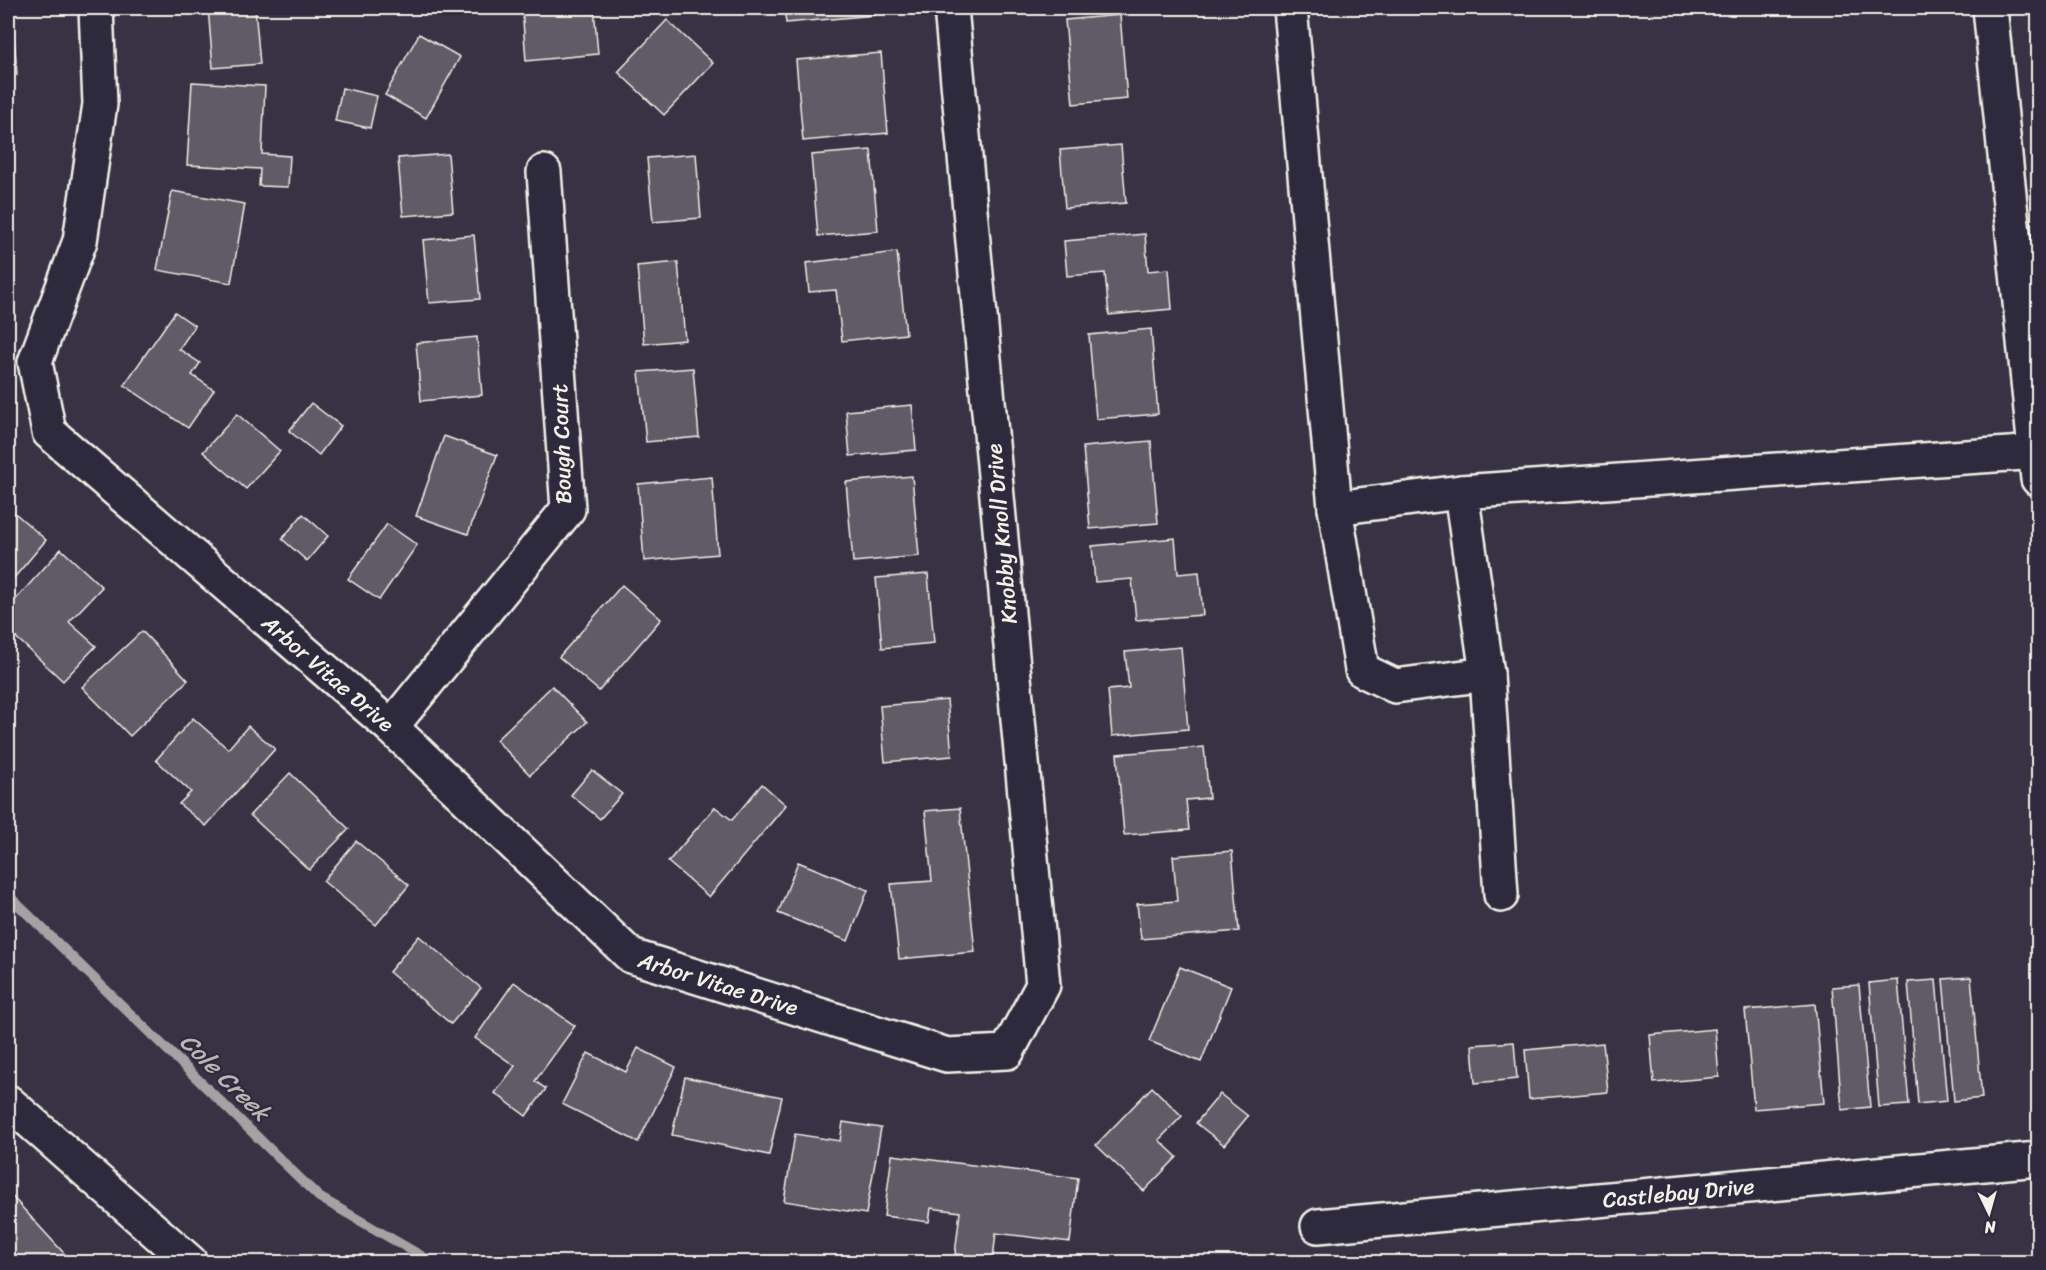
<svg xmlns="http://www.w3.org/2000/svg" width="2046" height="1270" font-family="Sriracha,sans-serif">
<rect width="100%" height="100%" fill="#373244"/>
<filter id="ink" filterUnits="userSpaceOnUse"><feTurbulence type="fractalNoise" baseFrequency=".0167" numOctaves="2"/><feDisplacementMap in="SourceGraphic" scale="12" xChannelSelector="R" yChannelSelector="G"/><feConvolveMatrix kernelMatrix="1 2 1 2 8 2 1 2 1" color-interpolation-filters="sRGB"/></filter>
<g filter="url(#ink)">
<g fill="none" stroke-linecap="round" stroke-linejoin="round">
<polyline stroke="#a6a2a4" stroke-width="10" points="8,895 319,1197 432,1262"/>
</g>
<g fill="#5f5c67" stroke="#f4f1e8" stroke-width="1.5">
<polygon points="8,8 12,8 17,75 8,75"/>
<polygon points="208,8 255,8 260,64 213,68"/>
<polygon points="522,8 594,8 598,54 526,61"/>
<polygon points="784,8 874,8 875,15 786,23"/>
<polygon points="1120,15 1127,99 1073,104 1065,20"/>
<polygon points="667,20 713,63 664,115 618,72"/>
<polygon points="419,34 460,57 426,118 385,95"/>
<polygon points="881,53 888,133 803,141 796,60"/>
<polygon points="192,82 265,86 262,154 290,156 288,187 259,186 260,169 187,165"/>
<polygon points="342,88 377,96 370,128 335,121"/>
<polygon points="8,104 11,104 8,155"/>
<polygon points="1121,145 1126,203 1065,208 1060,150"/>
<polygon points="871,150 878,231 818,236 811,155"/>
<polygon points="448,154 453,212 403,216 398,158"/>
<polygon points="696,154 701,218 653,222 647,158"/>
<polygon points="172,191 245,204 231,283 157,270"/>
<polygon points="1145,234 1148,271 1169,269 1172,309 1109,315 1105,273 1067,276 1064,241"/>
<polygon points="474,235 480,299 429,303 423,240"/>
<polygon points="897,252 906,334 842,341 836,290 809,292 806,263"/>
<polygon points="678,262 685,340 644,344 637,266"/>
<polygon points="175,312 195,326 179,349 200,363 192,375 214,390 188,428 124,385"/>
<polygon points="1151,329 1158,414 1096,419 1089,335"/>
<polygon points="477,337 482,395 421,401 416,343"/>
<polygon points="693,368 699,437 646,442 639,372"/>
<polygon points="311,403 341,426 319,455 289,431"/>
<polygon points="912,405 916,450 850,456 846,411"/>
<polygon points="237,414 280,451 246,489 203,452"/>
<polygon points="444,436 497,455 468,534 416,516"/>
<polygon points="1151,441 1158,523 1090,529 1083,447"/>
<polygon points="912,476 919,556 853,562 846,482"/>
<polygon points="712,477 718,554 644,561 638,484"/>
<polygon points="8,507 46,540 8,585"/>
<polygon points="303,514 328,536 307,561 282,539"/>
<polygon points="387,524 417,545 379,600 348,579"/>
<polygon points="1175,538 1178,574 1199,572 1203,615 1136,620 1132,579 1095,582 1092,546"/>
<polygon points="61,549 102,587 69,622 96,646 63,681 8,630 8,608"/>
<polygon points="928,574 934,643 882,648 876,578"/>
<polygon points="622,585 661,619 599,691 559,657"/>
<polygon points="142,631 188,680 130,736 82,687"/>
<polygon points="1181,647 1188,729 1112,736 1108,690 1129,688 1125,652"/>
<polygon points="552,686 587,722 530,775 496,740"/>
<polygon points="947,700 952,756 885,762 880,706"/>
<polygon points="193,718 228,749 248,726 275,749 206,826 179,804 191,792 156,760"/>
<polygon points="1204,747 1209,798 1186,800 1189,830 1124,835 1117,754"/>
<polygon points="592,770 622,794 600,819 571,795"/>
<polygon points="290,773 349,829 309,870 250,815"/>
<polygon points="762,784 786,805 709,897 668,862 715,807 732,820"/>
<polygon points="960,808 975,952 899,959 891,884 932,881 925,811"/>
<polygon points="356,841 409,885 376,925 323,881"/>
<polygon points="1232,851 1239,931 1141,939 1137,904 1177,901 1173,856"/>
<polygon points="798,862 868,890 848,941 778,913"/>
<polygon points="419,936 481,988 451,1024 389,972"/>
<polygon points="1180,967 1231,987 1201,1062 1149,1041"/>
<polygon points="1971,977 1982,1098 1954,1101 1943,979"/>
<polygon points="1898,980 1909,1105 1879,1107 1869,983"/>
<polygon points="1936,980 1947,1101 1918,1104 1908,982"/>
<polygon points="514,982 575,1026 535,1081 546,1089 526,1116 495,1093 515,1066 475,1038"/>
<polygon points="1859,985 1870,1107 1842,1110 1832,987"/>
<polygon points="1815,1004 1824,1103 1754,1109 1745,1010"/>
<polygon points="1715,1029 1719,1077 1654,1083 1650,1035"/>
<polygon points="1514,1042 1517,1079 1475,1083 1472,1045"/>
<polygon points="1603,1043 1608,1092 1529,1099 1525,1050"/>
<polygon points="638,1048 676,1067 638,1142 562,1104 588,1053 626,1072"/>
<polygon points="685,1077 782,1097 769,1155 672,1135"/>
<polygon points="1152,1087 1182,1116 1159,1140 1177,1157 1144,1191 1096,1145"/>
<polygon points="1220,1094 1248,1116 1224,1145 1196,1123"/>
<polygon points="843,1122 881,1128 866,1214 784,1201 795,1134 840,1141"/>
<polygon points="892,1155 1078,1178 1070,1242 996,1233 993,1258 955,1254 960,1212 931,1208 929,1222 884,1216"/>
<polygon points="8,1192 72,1262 8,1262"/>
<polygon points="2032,1239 2038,1239 2038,1262 2033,1262"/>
<polygon points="1667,1257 1667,1262 1588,1262"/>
</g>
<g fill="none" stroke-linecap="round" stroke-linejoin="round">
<g stroke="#f4f1e8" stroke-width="38">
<g id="minor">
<path id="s1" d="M96,8l4,96 -20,137 -45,121 14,70 342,295 240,229 316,99 60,-3 36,-67 -92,-977"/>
<polyline points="1290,8 1335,508 1362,670 1395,686 1487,674 1501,895"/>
<polyline points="1990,8 2038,479"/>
<polyline points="1335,508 1461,492"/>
<polyline points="1487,674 1461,492 2038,452"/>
<polyline points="391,727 568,509 544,172"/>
<polyline points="8,1102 190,1262"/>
<path id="s2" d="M1318,1226l720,-67"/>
</g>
</g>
<use href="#minor" stroke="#2f2a3d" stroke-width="33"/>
</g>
</g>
<g text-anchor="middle" stroke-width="4.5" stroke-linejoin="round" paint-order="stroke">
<g font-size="22" fill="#f4f1e8" stroke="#2f2a3d">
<text transform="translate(561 444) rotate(-92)" y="8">Bough Court</text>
<text transform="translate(1001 534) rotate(-95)" y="8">Knobby Knoll Drive</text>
<text dy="8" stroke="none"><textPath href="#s1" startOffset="804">Arbor Vitae Drive</textPath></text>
<text dy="8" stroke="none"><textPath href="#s1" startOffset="1310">Arbor Vitae Drive</textPath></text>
<text dy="8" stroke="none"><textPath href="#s2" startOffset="362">Castlebay Drive</textPath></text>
</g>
<g font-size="24" font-style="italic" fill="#bab6b5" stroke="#2f2a3d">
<text transform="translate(225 1077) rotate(44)" y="8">Cole Creek</text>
</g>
</g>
<rect width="2046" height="1270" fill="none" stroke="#2f2a3d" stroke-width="30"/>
<rect x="15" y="15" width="2016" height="1240" fill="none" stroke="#f4f1e8" stroke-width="2" filter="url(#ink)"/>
<g transform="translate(1989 1213) rotate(175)" stroke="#2f2a3d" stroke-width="4.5" paint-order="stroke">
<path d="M0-4.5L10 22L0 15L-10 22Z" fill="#f4f1e8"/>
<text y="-9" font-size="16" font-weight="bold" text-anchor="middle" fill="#f4f1e8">N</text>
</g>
</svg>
